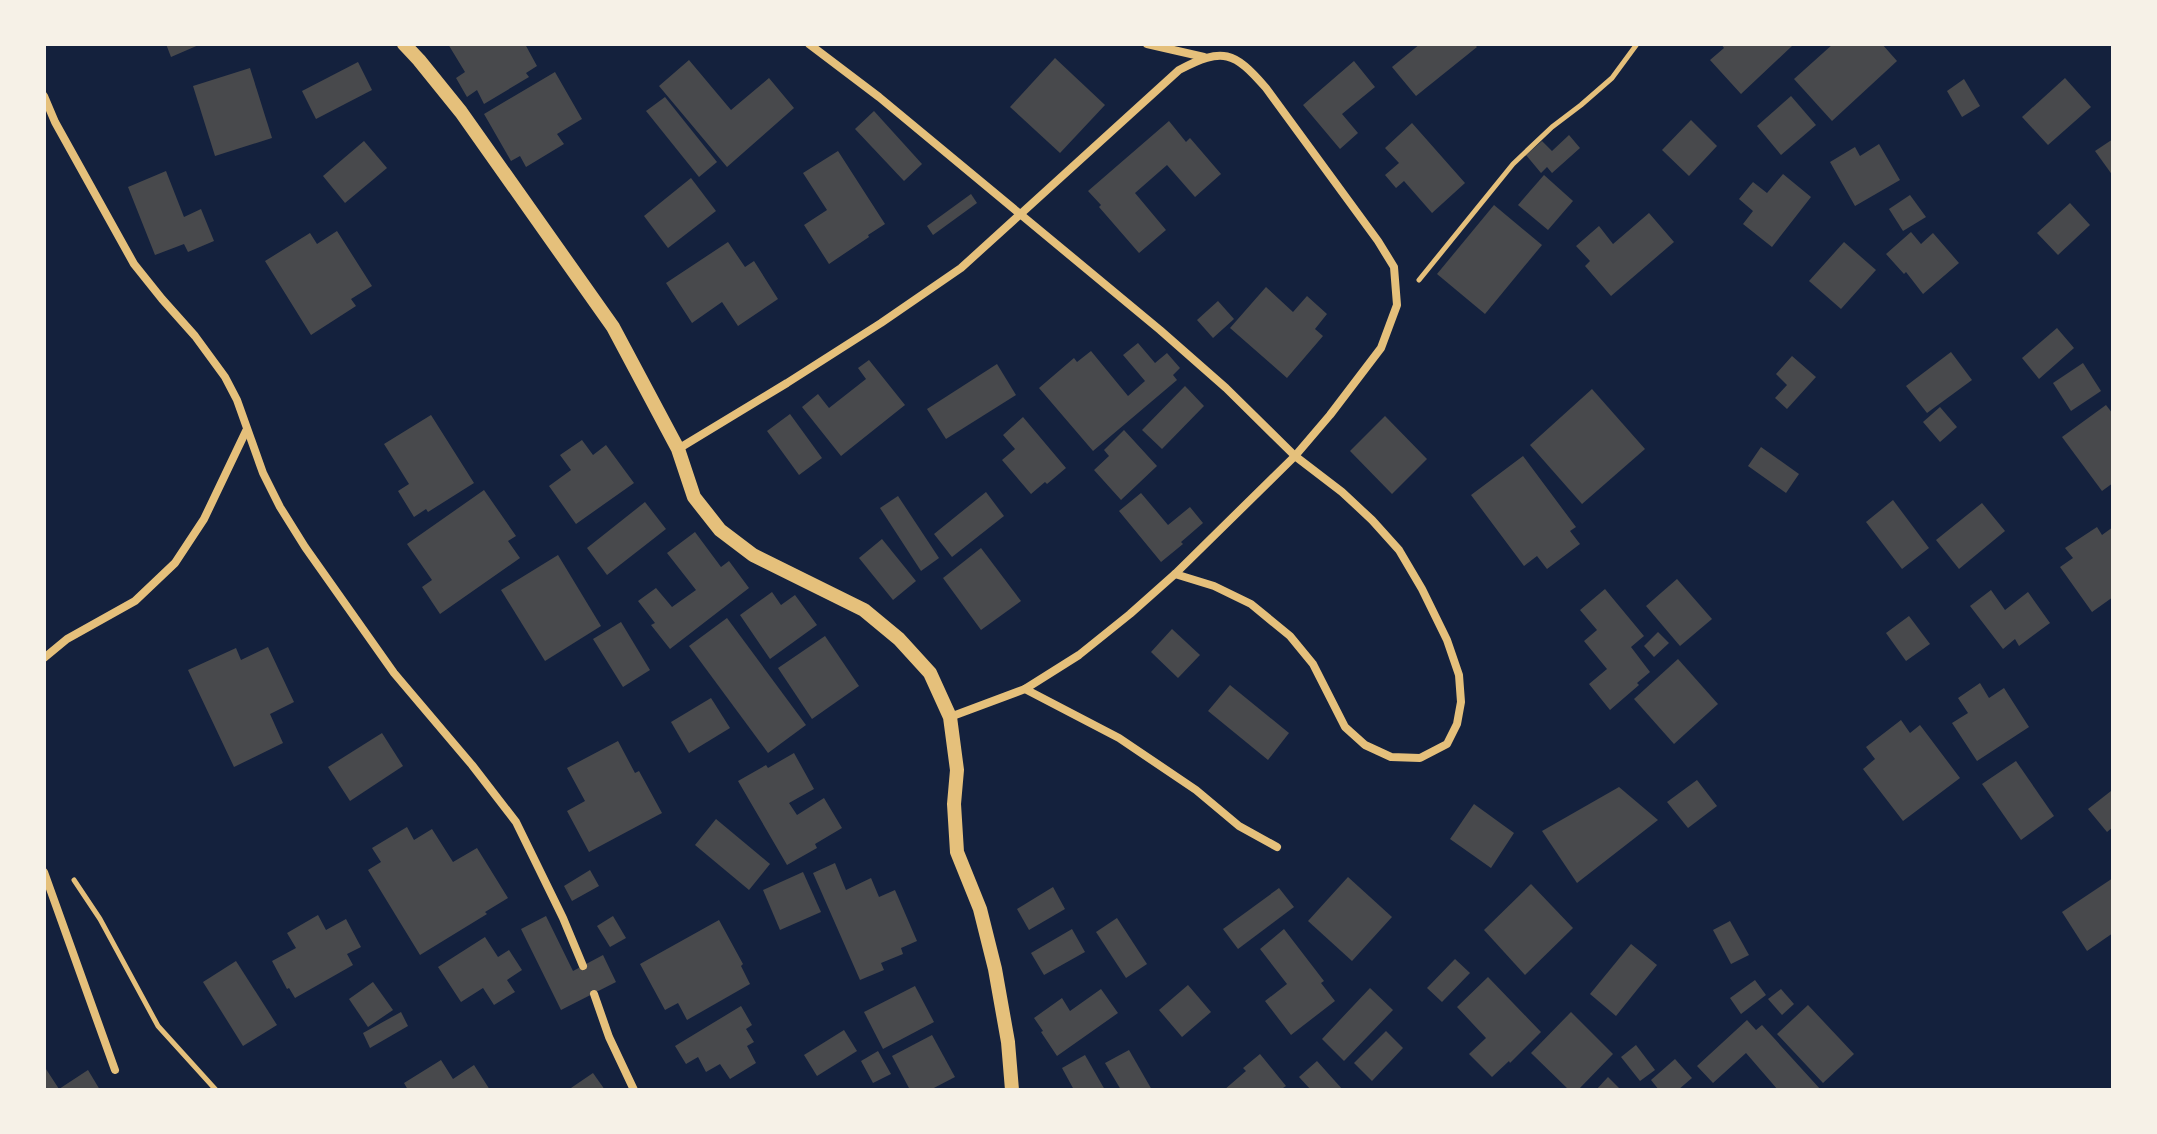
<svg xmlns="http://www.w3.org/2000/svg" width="2157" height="1134" font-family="'Space Grotesk',sans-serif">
<rect width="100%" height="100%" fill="#14213d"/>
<g fill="#48494c">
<polygon points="166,44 201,44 171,57"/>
<polygon points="448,44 525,44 537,66 526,73 529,77 484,104 477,90 467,97 456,78 465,72"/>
<polygon points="1420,44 1474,44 1477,47 1416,96 1392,67"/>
<polygon points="1721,44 1790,44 1792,46 1741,94 1710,60 1724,48"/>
<polygon points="1833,44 1882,44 1897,61 1832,121 1794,79"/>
<polygon points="1055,58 1105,105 1060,153 1010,107"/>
<polygon points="689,60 731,110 769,78 794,108 727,167 659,86"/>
<polygon points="1354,61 1375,87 1342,114 1358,133 1340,149 1303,105"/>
<polygon points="358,62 372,90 316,119 302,91"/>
<polygon points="250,68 272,138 215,156 193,86"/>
<polygon points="555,72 582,119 557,134 564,144 526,167 520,156 511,161 484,114"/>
<polygon points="2065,78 2091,107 2048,145 2022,117"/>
<polygon points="1964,79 1980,106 1962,117 1947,91"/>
<polygon points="1791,96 1816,125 1781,155 1757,126"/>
<polygon points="665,97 717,162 699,177 646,111"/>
<polygon points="874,111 922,164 904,181 855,129"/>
<polygon points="1691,120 1717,146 1689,176 1662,150"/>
<polygon points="1169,121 1186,142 1190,138 1221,174 1195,197 1167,165 1135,193 1166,230 1139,253 1099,207 1101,205 1088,191"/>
<polygon points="1412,123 1465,183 1432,213 1404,181 1396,188 1385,175 1399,163 1385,148"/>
<polygon points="1569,135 1580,148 1552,173 1547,167 1541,173 1526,155 1542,141 1552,151"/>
<polygon points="2113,139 2113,176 2095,151"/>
<polygon points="364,141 387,168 345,203 323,176"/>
<polygon points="1879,144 1900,180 1855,206 1830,162 1855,147 1860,156"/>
<polygon points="838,151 885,224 868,235 869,237 829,264 804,225 827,210 803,173"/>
<polygon points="166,171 184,217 201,209 214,241 188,252 184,244 155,255 128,187"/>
<polygon points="1783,174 1811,197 1772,247 1743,224 1753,211 1739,199 1753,182 1767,193"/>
<polygon points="1544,175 1573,201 1548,230 1518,205"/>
<polygon points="691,178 716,211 668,248 644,216"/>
<polygon points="971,194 977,203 933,235 927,226"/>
<polygon points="1910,195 1926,217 1903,231 1889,209"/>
<polygon points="2070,203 2090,225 2058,255 2037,233"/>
<polygon points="1494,205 1542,245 1485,314 1437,274"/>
<polygon points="1649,213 1674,242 1611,296 1585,266 1590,261 1576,246 1599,226 1613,244"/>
<polygon points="337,231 372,286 351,299 356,306 311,335 265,261 310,233 317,244"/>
<polygon points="1911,232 1921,244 1933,233 1959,263 1923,294 1906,272 1904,274 1886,254"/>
<polygon points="728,242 745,267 754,261 778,299 738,326 722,302 692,323 666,283"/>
<polygon points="1844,242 1876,270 1841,309 1809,281"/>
<polygon points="1266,287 1293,312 1307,296 1327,314 1315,329 1323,336 1287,378 1230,328"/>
<polygon points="1218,301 1234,319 1213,338 1197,320"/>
<polygon points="2057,328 2074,348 2039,379 2022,358"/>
<polygon points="1138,343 1155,363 1167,353 1180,368 1173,375 1177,380 1093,451 1039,388 1074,358 1077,362 1091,351 1128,396 1145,381 1123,355"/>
<polygon points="1951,352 1972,380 1927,413 1906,386"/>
<polygon points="1792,356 1816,377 1787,409 1775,398 1787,385 1776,374"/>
<polygon points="869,360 905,405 841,456 802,407 818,394 829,408 866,379 858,368"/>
<polygon points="2083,363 2101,391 2071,411 2053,383"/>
<polygon points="997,364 1016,395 946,439 927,409"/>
<polygon points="1185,386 1204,406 1162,449 1142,430"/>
<polygon points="1592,389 1645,449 1582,504 1530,445"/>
<polygon points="2106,405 2113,414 2113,483 2102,491 2062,437"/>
<polygon points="1940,407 1957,427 1940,442 1923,422"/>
<polygon points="790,414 822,458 799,475 767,431"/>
<polygon points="431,415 474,483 428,512 426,509 414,517 398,491 409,484 384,444"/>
<polygon points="1385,416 1427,459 1392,494 1350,451"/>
<polygon points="1023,417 1066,468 1047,484 1045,482 1031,494 1002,460 1015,449 1003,435"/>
<polygon points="1124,430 1157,466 1121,500 1094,470 1109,456 1104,450"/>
<polygon points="582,440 593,455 606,445 634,483 576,524 549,486 571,470 560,455"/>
<polygon points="1761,447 1799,474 1786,493 1748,466"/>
<polygon points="1523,456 1576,527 1570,531 1580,544 1547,569 1537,556 1524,566 1471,495"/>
<polygon points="484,490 516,536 508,541 520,558 440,614 422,587 432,580 407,544"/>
<polygon points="986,492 1004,516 952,557 934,534"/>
<polygon points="1141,493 1168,525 1190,507 1203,523 1181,542 1183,544 1161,562 1119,511"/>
<polygon points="898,496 939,558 921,571 880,508"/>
<polygon points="1893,500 1929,548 1902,569 1866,522"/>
<polygon points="645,502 666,529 607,575 587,548"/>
<polygon points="1982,503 2005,531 1959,569 1936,540"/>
<polygon points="2097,527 2102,535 2113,527 2113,597 2092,612 2060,567 2073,558 2065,548"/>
<polygon points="695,532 721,567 729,561 749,588 670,649 651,625 655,623 638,601 656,588 672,607 696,590 667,553"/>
<polygon points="882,539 916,581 893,600 859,558"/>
<polygon points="981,548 1021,601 981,630 943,578"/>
<polygon points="558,555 601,626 545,661 501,590"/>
<polygon points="1677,579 1712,619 1680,646 1646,606"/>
<polygon points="1605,589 1644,636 1631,647 1650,672 1637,683 1639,685 1610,710 1589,684 1607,669 1584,641 1597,630 1580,610"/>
<polygon points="1991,590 2005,610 2028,592 2050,623 2019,646 2015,639 2003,649 1970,606"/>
<polygon points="772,592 781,605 795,595 817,625 770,659 740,615"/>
<polygon points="1909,616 1930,644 1906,661 1886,633"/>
<polygon points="727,618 806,725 768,753 689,646"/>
<polygon points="621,622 650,670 623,687 593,639"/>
<polygon points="1172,629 1200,655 1178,678 1151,652"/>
<polygon points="1658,632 1669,643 1654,657 1644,646"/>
<polygon points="825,636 859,686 812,719 778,668"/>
<polygon points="268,647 294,702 270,714 283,743 234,767 188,670 236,648 241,660"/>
<polygon points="1678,659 1718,704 1674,744 1634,699"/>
<polygon points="1980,683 1989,698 2004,688 2029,727 1977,761 1952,723 1968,713 1958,698"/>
<polygon points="1230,685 1289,733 1268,760 1208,711"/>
<polygon points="711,698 730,728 689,753 671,722"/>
<polygon points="1901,720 1910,733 1920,725 1960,778 1903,821 1863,769 1875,759 1866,747"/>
<polygon points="382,733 403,766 350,801 328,767"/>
<polygon points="618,741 635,773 639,771 662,813 589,852 567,811 585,801 567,768"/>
<polygon points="794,753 814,789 789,803 797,815 824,798 842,828 815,844 817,848 787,865 738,781 766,765 768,768"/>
<polygon points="2016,761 2054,816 2021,840 1982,784"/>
<polygon points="1697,780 1717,806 1688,828 1667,802"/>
<polygon points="1619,787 1658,820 1577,883 1542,831"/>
<polygon points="2111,791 2113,827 2107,832 2088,809"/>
<polygon points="1474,804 1514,833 1491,868 1450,839"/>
<polygon points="716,819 770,864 749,890 695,845"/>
<polygon points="407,827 414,840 432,829 453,862 477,848 508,898 485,912 487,914 420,955 368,870 381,862 372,848"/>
<polygon points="835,863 846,890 871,878 879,897 895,890 917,941 901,948 903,954 881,963 884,970 860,980 813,873"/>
<polygon points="590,870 599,886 572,901 564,886"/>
<polygon points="803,872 821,912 780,930 763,890"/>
<polygon points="1348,877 1392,917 1352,961 1308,921"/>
<polygon points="2113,878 2113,933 2087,951 2062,912"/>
<polygon points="1531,884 1573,928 1525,975 1484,930"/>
<polygon points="1053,887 1065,909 1029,930 1017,909"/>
<polygon points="1279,888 1294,907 1238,949 1223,929"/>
<polygon points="318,915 326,930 346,919 361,947 347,954 353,965 295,998 289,988 287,989 272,961 296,948 287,933"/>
<polygon points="546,916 573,971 603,955 616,982 561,1010 521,929"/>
<polygon points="613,916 626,938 610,947 597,926"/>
<polygon points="1117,918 1147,964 1126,978 1096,932"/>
<polygon points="719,920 743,964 741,966 750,984 687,1020 678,1003 665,1010 640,964"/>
<polygon points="1730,921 1749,955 1731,964 1713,930"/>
<polygon points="1072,929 1085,952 1044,975 1031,953"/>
<polygon points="1284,929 1324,981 1321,983 1335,1001 1291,1035 1265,1001 1287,984 1260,949"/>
<polygon points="485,937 498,957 509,950 522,970 507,980 515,992 494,1005 483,988 461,1002 438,967"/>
<polygon points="1631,944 1657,965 1616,1016 1590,994"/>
<polygon points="1455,959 1470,973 1442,1002 1427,988"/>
<polygon points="236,961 277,1025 243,1046 203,982"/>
<polygon points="1488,977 1541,1032 1510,1063 1509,1061 1492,1077 1469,1054 1486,1038 1457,1007"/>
<polygon points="1755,980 1766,995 1741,1014 1730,998"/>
<polygon points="373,982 393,1010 368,1027 349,999"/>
<polygon points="1188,985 1211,1012 1182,1037 1159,1010"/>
<polygon points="915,986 934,1022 883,1049 864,1012"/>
<polygon points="1370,988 1393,1010 1344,1061 1322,1039"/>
<polygon points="1101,989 1118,1013 1057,1056 1041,1032 1043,1031 1034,1018 1062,998 1070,1011"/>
<polygon points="1781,989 1794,1004 1782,1015 1768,999"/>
<polygon points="1808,1005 1854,1054 1823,1083 1777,1034"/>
<polygon points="741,1006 752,1025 746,1029 754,1042 747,1046 756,1063 730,1079 720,1064 706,1072 698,1057 686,1064 675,1046"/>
<polygon points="401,1012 408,1026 370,1048 363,1033"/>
<polygon points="1571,1012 1613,1054 1578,1090 1569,1090 1531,1053"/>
<polygon points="1747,1020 1756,1030 1762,1025 1821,1090 1778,1090 1746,1053 1713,1083 1697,1066"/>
<polygon points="844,1030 857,1051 817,1076 804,1055"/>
<polygon points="1386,1031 1403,1048 1372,1081 1354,1063"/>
<polygon points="932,1035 955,1077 930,1090 910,1090 892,1056"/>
<polygon points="1636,1045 1655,1070 1640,1081 1621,1057"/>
<polygon points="1129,1050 1152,1090 1121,1090 1105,1063"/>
<polygon points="878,1051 891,1074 873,1083 861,1061"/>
<polygon points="1260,1054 1286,1086 1280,1090 1224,1090 1246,1071 1243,1068"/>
<polygon points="1085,1055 1105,1090 1074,1090 1062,1068"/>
<polygon points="1675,1059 1692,1078 1678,1090 1659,1090 1651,1080"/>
<polygon points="441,1060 453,1079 474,1065 490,1090 408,1090 404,1083"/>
<polygon points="1317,1061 1343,1090 1311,1090 1299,1077"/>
<polygon points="44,1066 59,1089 88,1070 100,1090 44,1090"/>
<polygon points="593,1073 605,1090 568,1090"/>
<polygon points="1608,1077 1621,1090 1596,1090"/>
</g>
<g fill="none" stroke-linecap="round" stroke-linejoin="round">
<g stroke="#e5c07b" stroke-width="5">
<polyline points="1419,280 1513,164 1552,127 1581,105 1612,78 1637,44"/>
<polyline points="74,880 100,919 158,1026 216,1090"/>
</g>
<g stroke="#e5c07b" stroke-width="8">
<polyline points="809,44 879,97 1160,330 1226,388 1295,456 1342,492 1372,520 1399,550 1422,589 1447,640 1459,675 1461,702 1457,724 1447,744 1420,758 1391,757 1365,745 1345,727 1313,664 1290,636 1251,604 1214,586 1175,574"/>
<polyline points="1147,44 1204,57"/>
<polyline points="44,96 55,122 134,264 162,299 195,336 225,377 237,400 263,473 280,507 305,547 394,673 472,765 516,822 563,918 583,966"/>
<path d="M678,449l109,-66 94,-60 80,-55 218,-198c44,-23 55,-19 87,18l112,153 16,26 3,38 -16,43 -51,67 -35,41 -120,118 -45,40 -51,41 -54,34 -75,28"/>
<polyline points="44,658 67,639 135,601 175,563 204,519 246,431"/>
<polyline points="1025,689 1119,738 1196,790 1239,826 1277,847"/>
<polyline points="44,872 115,1070"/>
<polyline points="594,994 609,1037 634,1090"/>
</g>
<polyline stroke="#e5c07b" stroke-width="14" points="404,44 419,60 461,112 613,327 678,449 694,497 720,530 753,555 864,610 899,639 930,673 950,717 957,770 954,804 957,852 980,909 995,969 1008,1042 1012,1090"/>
</g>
<rect width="2157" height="1134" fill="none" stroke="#f6f1e7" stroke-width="92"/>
</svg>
